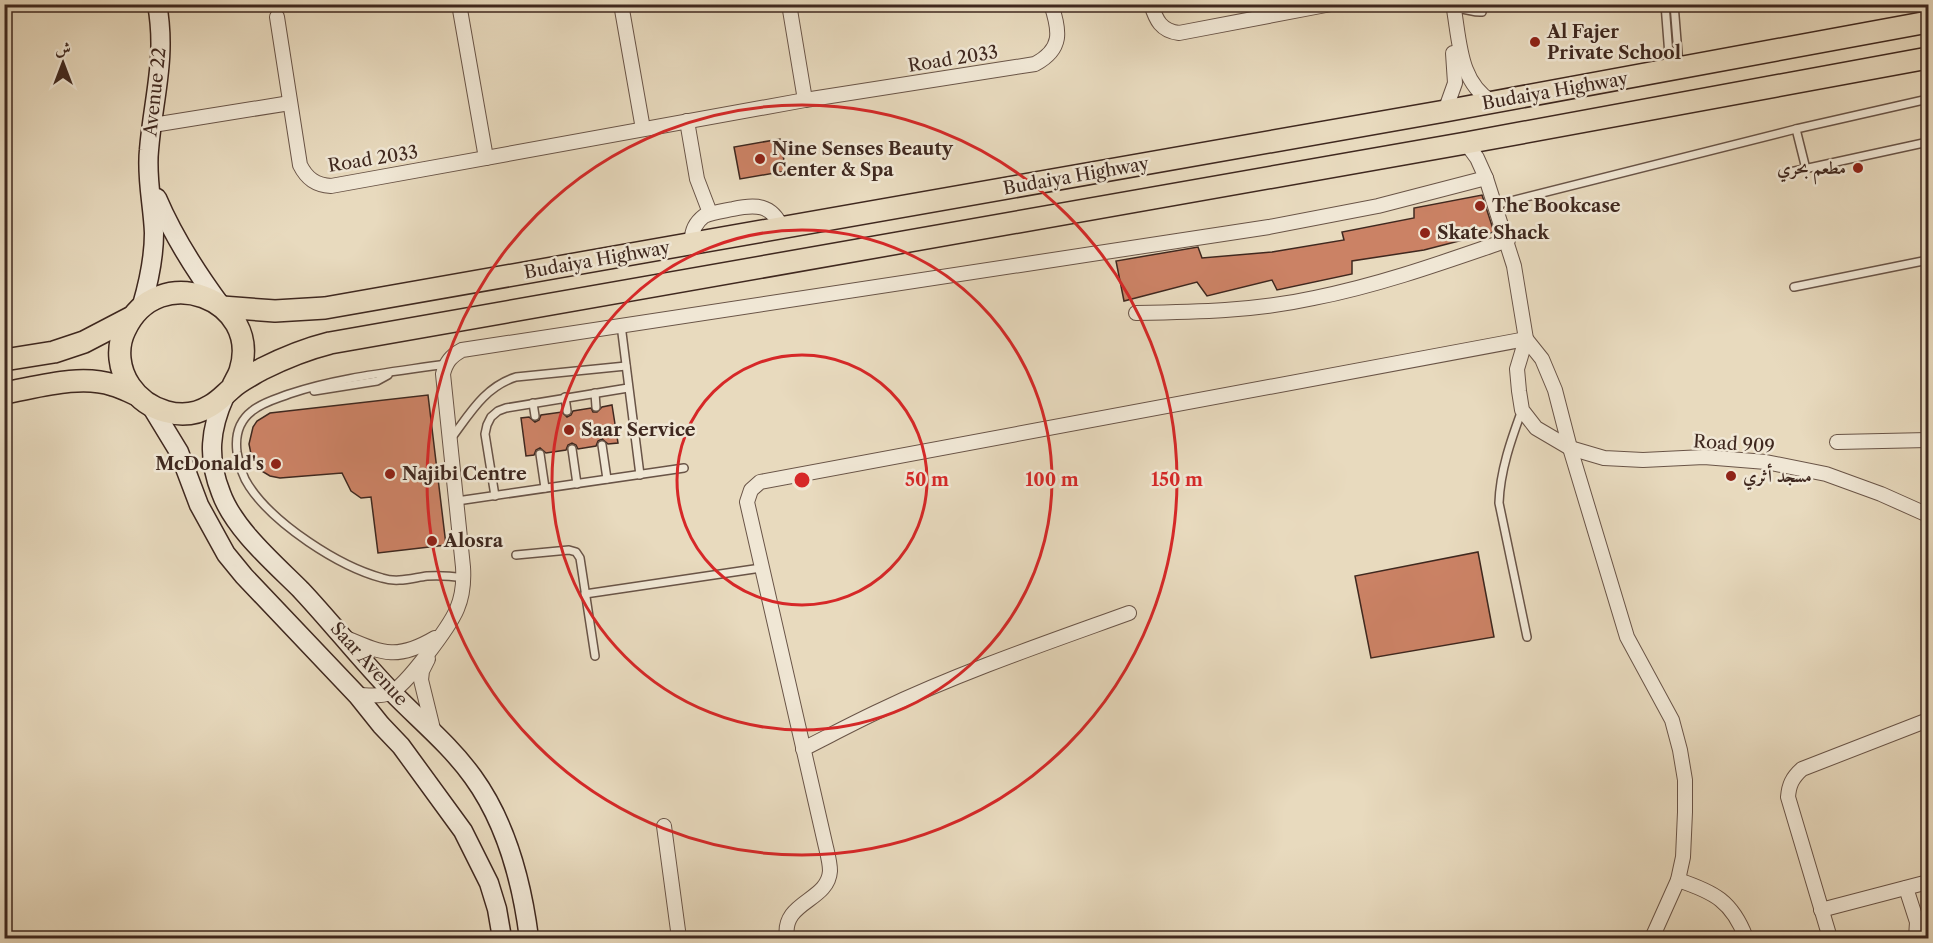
<svg xmlns="http://www.w3.org/2000/svg" width="1933" height="943" font-family="'Libre Caslon Text',Amiri,serif">
<rect width="100%" height="100%" fill="#e8dabe"/>
<filter id="stains"><feTurbulence type="fractalNoise" baseFrequency=".00333" numOctaves="4"/><feColorMatrix values="0 0 0 0 .2 0 0 0 0 .09 0 0 0 0 .02 0 0 0 .5 -.17"/></filter>
<radialGradient id="worn" r=".72"><stop offset=".6" stop-color="#630" stop-opacity="0"/><stop offset="1" stop-color="#630" stop-opacity=".3"/></radialGradient>
<g fill="#cb8265" stroke="#3f281f" stroke-width="1.5">
<polygon points="780,139 786,171 740,179 734,147"/>
<polygon points="1482,195 1494,232 1424,250 1352,261 1352,274 1277,290 1272,280 1207,296 1197,282 1124,301 1116,261 1198,247 1202,258 1272,252 1344,240 1342,232 1414,218 1414,208"/>
<polygon points="428,395 446,545 378,553 371,497 361,498 351,491 342,473 280,478 270,476 260,470 251,454 249,444 253,427 257,421 270,413"/>
<polygon points="612,405 618,443 608,444 602,439 598,441 596,446 578,449 576,445 572,443 568,445 566,450 546,453 540,448 536,450 534,455 526,456 521,418 529,417 535,422 539,420 541,415 562,412 567,417 571,415 573,411 591,408 593,412 597,412 602,407"/>
<polygon points="1478,552 1494,637 1371,658 1355,576"/>
</g>
<g fill="none" stroke-linecap="round" stroke-linejoin="round">
<g stroke="#695447" stroke-width="10">
<g id="lane">
<polyline points="1665,4 1670,68"/>
<polyline points="1674,4 1679,66"/>
<polyline points="1755,4 1755,5"/>
<path d="M1454,10c10,-3 18,3 28,2"/>
<polyline points="1796,129 1806,169"/>
<polyline points="1781,174 1928,142"/>
<polyline points="1495,205 1796,129 1928,99"/>
<polyline points="1794,287 1928,260"/>
<polyline points="621,325 640,475"/>
<path d="M446,364c-52,8 -107,13 -157,30 -13,5 -26,8 -37,17 -13,10 -17,25 -15,41 2,12 5,24 12,34 25,38 89,80 133,92 15,5 30,0 45,-2 12,-1 24,0 37,2"/>
<polyline points="314,391 377,381 388,375"/>
<polyline points="595,393 596,407"/>
<polyline points="565,397 567,411"/>
<polyline points="533,403 535,416"/>
<path d="M1522,410c-11,30 -22,61 -23,93l28,134"/>
<path d="M450,440c19,-25 34,-53 66,-63l110,-11"/>
<polyline points="602,445 607,479"/>
<polyline points="572,449 577,484"/>
<polyline points="540,454 545,488"/>
<polyline points="495,496 485,434 487,425 491,417 498,411 506,408 628,388"/>
<polyline points="457,501 684,468"/>
<polyline points="516,555 569,550 576,552 580,558 595,656"/>
<polyline points="585,594 761,568"/>
</g>
</g>
<g stroke="#695447" stroke-width="16">
<g id="street">
<polyline points="459,4 486,158"/>
<polyline points="621,4 643,129"/>
<polyline points="789,4 805,100"/>
<path d="M1151,4c5,16 10,27 28,29l152,-29"/>
<path d="M1453,4c7,36 5,77 39,98"/>
<path d="M277,17l23,148c7,14 16,20 31,21l474,-86 230,-36c28,-15 25,-33 16,-60"/>
<polyline points="1445,111 1455,83 1453,53"/>
<polyline points="687,121 697,179 710,213"/>
<polyline points="153,125 290,103"/>
<polyline points="1466,143 1477,158 1486,178 1514,266 1526,339 1517,369 1519,391 1522,410 1536,428 1570,448 1604,458 1643,460 1704,457 1766,462 1826,474 1881,494 1928,515"/>
<path d="M692,243c-1,-11 3,-20 12,-27 9,-4 19,-5 29,-7 22,-5 39,-5 49,19"/>
<path d="M1136,313c60,-1 119,-2 178,-15 66,-13 130,-36 194,-58"/>
<polyline points="1837,442 1928,440"/>
<path d="M344,637c38,16 52,24 91,1"/>
<polyline points="428,659 422,671 421,680 434,733"/>
<path d="M357,695c10,0 24,2 33,-2 16,-7 60,-67 67,-84 6,-14 7,-27 6,-42l-20,-193c3,-12 8,-18 19,-24l807,-123 109,-21 108,-28"/>
<path d="M803,749c26,-13 52,-27 78,-39 80,-38 165,-67 248,-97"/>
<polyline points="664,826 679,938"/>
<path d="M1678,880c36,12 54,21 68,58"/>
<polyline points="1906,888 1917,922 1916,938"/>
<polyline points="1821,910 1928,882"/>
<path d="M787,938c-6,-37 41,-36 43,-67 0,-9 -3,-19 -5,-28l-78,-341 4,-12 9,-8 766,-143 16,20 13,31 15,58 57,189 45,83 8,30 5,30v32l-2,45 -5,23 -26,58"/>
<path d="M1830,938l-42,-141c1,-12 4,-19 14,-28l126,-49"/>
</g>
</g>
<g stroke="#3f281f" stroke-width="21">
<g id="secondary">
<path d="M157,198c17,40 39,74 65,109"/>
<path d="M142,305c7,-24 12,-47 12,-72 -1,-28 -8,-55 -5,-83 4,-51 18,-92 8,-146"/>
<path d="M225,396c-15,33 -18,62 -4,97 13,36 53,70 80,97 31,33 59,69 91,102 27,28 58,53 81,85 34,47 49,106 56,161"/>
<polyline points="151,406 179,452 199,505 226,554 244,576 357,695 381,725 401,746 463,831 489,883 497,909 502,938"/>
</g>
</g>
<g stroke="#3f281f" stroke-width="24">
<g id="primary">
<polyline points="222,307 275,311 325,308 1445,111 1928,22"/>
<polyline points="4,360 54,352 84,342 130,318"/>
<path d="M232,388c2,-6 6,-11 8,-17 23,-72 -82,-112 -115,-41 -9,18 -6,40 5,56 17,25 53,37 80,20 9,-5 14,-11 21,-17 8,-8 21,-14 31,-20 22,-11 44,-20 68,-26l1136,-200 462,-85"/>
<path d="M4,393c34,-6 76,-19 109,-8 8,2 15,6 22,9"/>
</g>
</g>
<use href="#lane" stroke="#f0e7d5" stroke-width="7"/>
<use href="#street" stroke="#f0e7d5" stroke-width="14"/>
<use href="#secondary" stroke="#f0e7d5" stroke-width="18"/>
<use href="#primary" stroke="#e8dabe" stroke-width="21"/>
</g>
<g fill="none" stroke="#d62828" stroke-width="3">
<circle cx="802" cy="480" r="125"/>
<circle cx="802" cy="480" r="250"/>
<circle cx="802" cy="480" r="375"/>
</g>
<g fill="#8f2418" stroke="#f0e7d5" stroke-width="2">
<circle cx="1535" cy="42" r="6"/>
<circle cx="760" cy="159" r="6"/>
<circle cx="1858" cy="168" r="6"/>
<circle cx="1480" cy="206" r="6"/>
<circle cx="1425" cy="233" r="6"/>
<circle cx="569" cy="430" r="6"/>
<circle cx="276" cy="464" r="6"/>
<circle cx="390" cy="474" r="6"/>
<circle cx="1731" cy="476" r="6"/>
<circle cx="432" cy="541" r="6"/>
</g>
<g text-anchor="middle" stroke-width="5" stroke-linejoin="round" paint-order="stroke">
<g font-size="18" font-weight="bold" fill="#3f281f" stroke="#f0e7d5" text-anchor="start">
<text x="1547" y="38">Al Fajer<tspan x="1547" dy="21">Private School</tspan></text>
<text x="772" y="155">Nine Senses Beauty<tspan x="772" dy="21">Center &amp; Spa</tspan></text>
<text x="1846" y="174" text-anchor="end">مطعم بحري</text>
<text x="1492" y="212">The Bookcase</text>
<text x="1437" y="239">Skate Shack</text>
<text x="581" y="436">Saar Service</text>
<text x="264" y="470" text-anchor="end">McDonald's</text>
<text x="402" y="480">Najibi Centre</text>
<text x="1743" y="482">مسجد أثري</text>
<text x="444" y="547">Alosra</text>
</g>
<g font-size="18" fill="#3f281f" stroke="#f0e7d5">
<text transform="translate(953 59) rotate(-9)" y="6">Road 2033</text>
<text transform="translate(1555 91) rotate(-10)" y="6">Budaiya Highway</text>
<text transform="translate(155 92) rotate(-84)" y="6">Avenue 22</text>
<text transform="translate(373 159) rotate(-9)" y="6">Road 2033</text>
<text transform="translate(1076 176) rotate(-10)" y="6">Budaiya Highway</text>
<text transform="translate(597 260) rotate(-10)" y="6">Budaiya Highway</text>
<text transform="translate(1734 444) rotate(4)" y="6">Road 909</text>
<text transform="translate(369 664) rotate(48)" y="6">Saar Avenue</text>
</g>
</g>
<circle cx="802" cy="480" r="9" fill="#d62828" stroke="#f0e7d5" stroke-width="3"/>
<g font-size="18" text-anchor="middle" font-weight="bold" fill="#d62828" stroke="#f0e7d5" stroke-width="5" stroke-linejoin="round" paint-order="stroke">
<text x="927" y="486">50 m</text>
<text x="1052" y="486">100 m</text>
<text x="1177" y="486">150 m</text>
</g>
<rect width="1933" height="943" fill="none" stroke="#e8dabe" stroke-width="24"/>
<rect x="6" y="6" width="1921" height="931" fill="none" stroke="#3f281f" stroke-width="3"/>
<rect x="12" y="12" width="1909" height="919" fill="none" stroke="#3f281f" stroke-width="1.5"/>
<g transform="translate(63 63)" stroke="#f0e7d5" stroke-width="4.5" paint-order="stroke">
<path d="M0-4.5L10 22L0 15L-10 22Z" fill="#3f281f"/>
<text y="-9" font-size="16" font-weight="bold" text-anchor="middle" fill="#3f281f">ش</text>
</g>
<rect width="100%" height="100%" filter="url(#stains)"/>
<rect width="100%" height="100%" fill="url(#worn)"/>
</svg>
